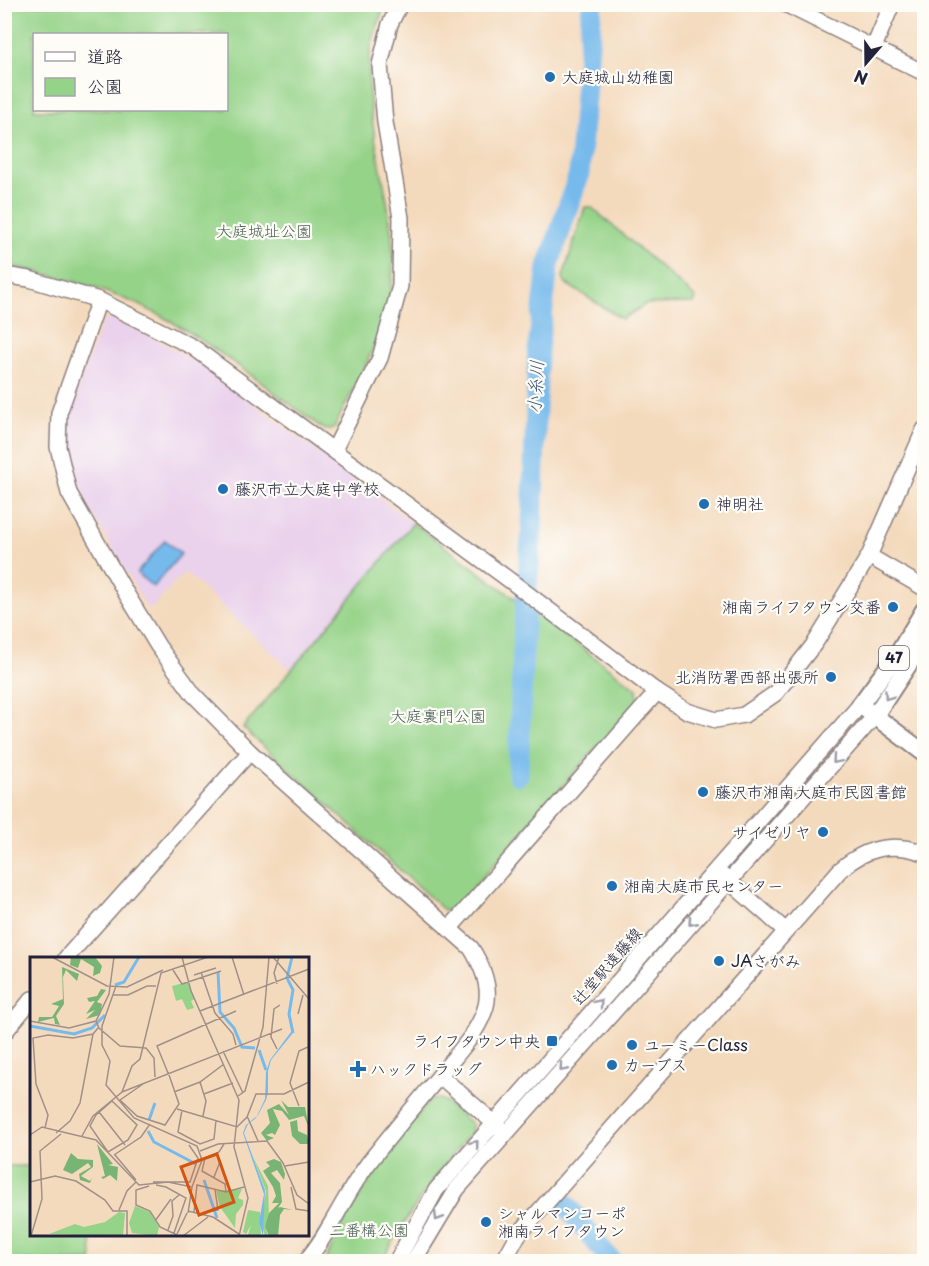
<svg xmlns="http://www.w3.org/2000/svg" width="929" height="1266" font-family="'Playpen Sans','Klee One',sans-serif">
<rect width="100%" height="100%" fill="#fdfcf7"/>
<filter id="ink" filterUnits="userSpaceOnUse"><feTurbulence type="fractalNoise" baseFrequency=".0167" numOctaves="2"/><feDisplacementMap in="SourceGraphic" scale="12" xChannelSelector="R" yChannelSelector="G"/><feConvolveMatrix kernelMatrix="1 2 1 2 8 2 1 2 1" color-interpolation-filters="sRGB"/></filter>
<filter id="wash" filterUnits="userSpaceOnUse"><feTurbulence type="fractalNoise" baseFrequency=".008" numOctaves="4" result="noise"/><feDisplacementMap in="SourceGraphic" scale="24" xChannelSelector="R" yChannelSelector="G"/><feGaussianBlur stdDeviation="1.35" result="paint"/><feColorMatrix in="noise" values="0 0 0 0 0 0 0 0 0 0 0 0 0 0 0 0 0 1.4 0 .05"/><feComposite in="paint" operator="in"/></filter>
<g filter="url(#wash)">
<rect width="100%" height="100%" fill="#f4dabd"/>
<polygon fill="#ead1ec" points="111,318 161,342 202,366 413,523 290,669 185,572 149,611 84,499 75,478 68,450 67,419 102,323"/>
<g fill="#95d388" stroke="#5c7a62" stroke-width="1.5" fill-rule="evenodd">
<path d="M4,5h374l4,8c-4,13 -11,27 -12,40 -9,79 32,156 21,236 -7,49 -36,95 -57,139l-9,2c-51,-37 -99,-76 -153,-108 -49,-29 -112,-46 -167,-57zM34,34h192v76h-192z"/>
<polygon points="585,207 591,207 696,298 694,303 646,304 622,319 565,283 563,277"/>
<polygon points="413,523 637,689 638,700 455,909 445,911 243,728"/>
<path d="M431,1099h10l31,25v7c-35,41 -64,82 -90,130h-57l19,-39 40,-66z"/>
<polygon points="5,1166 31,1166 32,1234 91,1235 92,1261 5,1261"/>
</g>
<polygon fill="#76baec" stroke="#4c6e94" stroke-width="1.5" points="165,540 181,554 153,587 137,573"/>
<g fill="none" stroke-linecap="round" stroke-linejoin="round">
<g stroke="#76baec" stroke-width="21">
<polyline points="518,775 524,624 532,527 538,349 548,267 579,174 592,4"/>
<polyline points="566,1205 612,1262"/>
</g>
</g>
</g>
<g filter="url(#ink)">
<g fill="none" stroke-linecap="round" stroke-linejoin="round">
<g stroke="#8b7e7c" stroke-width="18">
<g id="secondary">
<polyline points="785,4 924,73"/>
<polyline points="874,47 892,4"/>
<polyline points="4,275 29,279 99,300 193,347 512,582 657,692 687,711 716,720 744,715 776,693 815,643 869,556 924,430"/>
<path d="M99,300l-40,113 -1,34 11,46 55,97 34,56 36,49 56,57 221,196c12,19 22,42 13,64 -8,22 -25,40 -39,57 -25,31 -51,61 -75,92 -25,32 -39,71 -65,101"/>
<polyline points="334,450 380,358 400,286 401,218 385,122 380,65 390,24 400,4"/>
<polyline points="869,556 924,588"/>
<polyline points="723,876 786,931"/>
<polyline points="449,929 657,692"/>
<polyline points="66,958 250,752"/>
<polyline points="4,1033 32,999"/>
<polyline points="440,1076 501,1129"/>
<polyline points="396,1262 436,1190 860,705"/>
<polyline points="413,1262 457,1189 874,717"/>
<path d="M503,1262l15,-27 322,-365c25,-22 52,-29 84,-17"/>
</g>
</g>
<g stroke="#8b7e7c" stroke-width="20">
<g id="primary">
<polyline points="924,610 899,652 860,705 924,753"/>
<polyline points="874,717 924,641"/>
</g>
</g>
<use href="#secondary" stroke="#fff" stroke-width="15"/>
<use href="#primary" stroke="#fff" stroke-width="16"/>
</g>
<defs><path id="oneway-chevron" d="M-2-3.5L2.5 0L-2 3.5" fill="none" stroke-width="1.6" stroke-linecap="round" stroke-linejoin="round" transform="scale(1.5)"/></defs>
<g stroke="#9c9ca7">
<use href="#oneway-chevron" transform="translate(888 696) rotate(125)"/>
<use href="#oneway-chevron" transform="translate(836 760) rotate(131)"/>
<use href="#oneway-chevron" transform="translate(692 922) rotate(132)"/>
<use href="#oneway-chevron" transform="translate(599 1003) rotate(-49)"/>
<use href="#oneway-chevron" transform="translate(563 1068) rotate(131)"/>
<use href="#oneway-chevron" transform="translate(475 1144) rotate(-50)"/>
<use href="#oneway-chevron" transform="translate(438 1217) rotate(121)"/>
</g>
</g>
<g fill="#1f6fb2" stroke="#fdfcf7" stroke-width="2">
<circle cx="550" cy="77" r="6"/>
<circle cx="223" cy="489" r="6"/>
<circle cx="704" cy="504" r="6"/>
<circle cx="893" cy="607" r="6"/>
<circle cx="831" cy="677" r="6"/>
<circle cx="703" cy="792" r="6"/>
<circle cx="823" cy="832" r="6"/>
<circle cx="612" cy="886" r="6"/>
<circle cx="719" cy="961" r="6"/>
<rect x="546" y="1035" width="12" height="12" rx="3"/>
<circle cx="632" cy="1045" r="6"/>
<circle cx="612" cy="1065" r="6"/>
<path d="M355 1060h6v6h6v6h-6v6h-6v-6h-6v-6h6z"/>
<circle cx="486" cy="1222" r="6"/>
</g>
<g text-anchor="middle" stroke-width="4.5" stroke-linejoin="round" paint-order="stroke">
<rect fill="#fdfcf7" stroke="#646373" stroke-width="1.5" x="879" y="646" width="30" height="24" rx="4.5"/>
<g font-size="15" font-weight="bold" fill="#22223b">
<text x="894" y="663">47</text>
</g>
<g font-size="16" fill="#22223b" stroke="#fdfcf7" text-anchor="start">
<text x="562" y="83">大庭城山幼稚園</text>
<text x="235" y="495">藤沢市立大庭中学校</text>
<text x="716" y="510">神明社</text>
<text x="881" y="613" text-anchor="end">湘南ライフタウン交番</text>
<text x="819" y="683" text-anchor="end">北消防署西部出張所</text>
<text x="715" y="798">藤沢市湘南大庭市民図書館</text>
<text x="811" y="838" text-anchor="end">サイゼリヤ</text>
<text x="624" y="892">湘南大庭市民センター</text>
<text x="731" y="967">JAさがみ</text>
<text x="540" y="1047" text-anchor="end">ライフタウン中央</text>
<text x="644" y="1051">ユーミーClass</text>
<text x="624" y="1071">カーブス</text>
<text x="370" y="1075">ハックドラッグ</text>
<text x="498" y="1219">シャルマンコーポ<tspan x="498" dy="18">湘南ライフタウン</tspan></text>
</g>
<g font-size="16" fill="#4a6056" stroke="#fdfcf7">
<text x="264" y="237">大庭城址公園</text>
<text x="438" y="722">大庭裏門公園</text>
<text x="369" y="1236">二番構公園</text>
</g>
<g font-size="16" fill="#22223b" stroke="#fdfcf7">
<text transform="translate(607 966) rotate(-49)" y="6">辻堂駅遠藤線</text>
</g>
<g font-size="18" font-style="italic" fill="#3f5779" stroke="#fdfcf7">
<text transform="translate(536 387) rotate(-87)" y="6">小糸川</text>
</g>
</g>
<g transform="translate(30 957)">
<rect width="279" height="279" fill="#f4dabd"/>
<path d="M158,25l7,17 -4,2 3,7 -7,2 -5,-11 -6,2 -4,-15zM223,200l15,29 1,32 -4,9 3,9h-3l-4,-13 5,-32zM212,232l-4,9 5,2v5l-7,9 -1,14 -15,-21 -4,-16zM105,249l15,6 9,15 -2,9 -25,-3 -3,-10zM218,253l12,2 1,24 -13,-1 3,-10 -5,9 -3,-2zM89,255l6,1 -2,23 -74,-2 26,-10 9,3 21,-5z" fill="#95d388"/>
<path d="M41,0h24l7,9 -2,7 -7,3 1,-9 -13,-8 -3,9 -8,-3zM32,10l17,7 -2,7 -11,-11 -3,7 1,27 -8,12 4,9 -5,-1 -1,-6 -16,4 1,-5h13l7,-11 -8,-2 12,-5zM71,32l5,1 -9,12 5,2 -2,11 -14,4 9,-9 -9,4 9,-13 -6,1 -2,-4 10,-2zM251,143l7,7h17l4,21 -5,-12 -15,4 -7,-9 -9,-2 7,16 -5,10 -3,-2 -6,2 8,3 -7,3 -6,-8 9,-10 -3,-13 12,-6 10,11zM267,163l1,11 9,4 2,9h-9l-8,-8 -2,-14zM67,187l16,20 -5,1 10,2 -1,14 -7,-6 -7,4 -2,-2 4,-1zM41,196l7,6 15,1v7l-12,9 9,5 2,-3 -2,5 -10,-3 -1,-6 12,-7 -3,-4 -16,11 -9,-4zM244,202l7,3 4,12 -1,6 -7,-10 -6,3 9,10 2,19 -4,6 2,-1 13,3 -9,-1 -4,6 -2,21h-9l-4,-9 4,-14 10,-10h-7l4,-7 -3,-9 -10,-16 7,-5 -4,-4z" fill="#78b574"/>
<path d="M264,71l-1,5 -22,27 -3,11v22l-2,7 -8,15 -3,4 -7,5 -4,9 21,57 -2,46 -4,-14 5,-28 -21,-61 3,-8 11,-9 8,-17 1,-27 4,-12z" fill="#76baec"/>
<path fill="none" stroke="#76baec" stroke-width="3" d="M262,0l-5,21 6,12 -4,24 4,19M188,15l2,40 14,16 8,19 13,1M85,28l9,-3 15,-25M0,69l44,8 18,-6 13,-13M229,93l7,20M119,163l6,-17M118,174l6,11 42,22M174,223l13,38"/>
<path fill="none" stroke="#a09089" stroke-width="1.5" d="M22,0l55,29 20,1 36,-17M152,0l9,34 48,109 -5,47 14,51 -9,38M202,0l12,38M243,0l36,42M143,13l9,14 39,-13M171,15l14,41 18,21 3,11M164,18l22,-7M279,21v73M247,27l-3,-11 5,-16M86,29l-14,40v19l8,16 -4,24 28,33 63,28 5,14 -10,27M83,38h15l19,-9h9M170,54l109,-42M268,57l5,-19M0,64l39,7 27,-7 13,-27 5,-37M66,64l3,7 21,18 26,2 8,10 1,19M247,92l-6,-12 3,-28 6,-4M193,94l20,42M138,116l-11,-27 79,-35M170,125l6,19 -3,15M113,127l-23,16 17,16 28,9 14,-21 -11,-32M92,135l160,-63M144,135l26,-10 24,-18M174,137l29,-11M208,139l7,-5 18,-64 6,-70M82,144l25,24 -9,15 -20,12 -18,-26 6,-11zM269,149l-9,-23 9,-32 9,-4M147,152l60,18 10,-10 9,-23h28l25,-12M152,153l-4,22 22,12 14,-5 2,-19M69,155l26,33M217,159l11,25M15,171l3,-13 -12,-31 -3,-46 15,-3 25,3 20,-4 5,-6M26,176l14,-12 10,-18 13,-69M0,178l12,-8 54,13 43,45 29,-3 24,5 -4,26M52,179l11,-20 29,-24 10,-26 8,-7 21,-86 47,-16M194,187l-5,8 -14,6 -3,13 23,13 1,8M170,194l18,-7 49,-3 16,22 14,32 12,9M84,198l27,-18 9,-13M85,198l21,25M255,209l24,-4M184,220l6,-15 -3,-8M0,225l25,-6 21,5 29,19 8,11h14v25M123,225h37l8,-24 -9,-13M126,228l10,2 20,11 -12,35M119,229l-13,4v15l14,6 10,16 17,8M261,230l5,22 13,2M89,253l8,-19 9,-9M158,254l25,6 26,17M164,255l3,-27 29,7 18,-5M173,256l15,-3 -3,-20M125,264l16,-22M138,273l5,-14 -1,-15 7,-6M147,277l10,-21M1,279l11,-37 -2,-48 21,-17M153,279l25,-19"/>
<path fill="#d45411" fill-opacity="0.15" stroke="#d45411" stroke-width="3" d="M187,197l17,48 -35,13 -18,-48z"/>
<rect width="279" height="279" fill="none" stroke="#22223b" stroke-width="3"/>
</g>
<rect width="929" height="1266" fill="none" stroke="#fdfcf7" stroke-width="24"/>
<rect x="33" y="33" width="195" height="78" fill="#fdfcf7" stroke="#a5a5ac" stroke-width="1.5"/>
<rect x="45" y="52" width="30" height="9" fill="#ffffff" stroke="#a5a5ac" stroke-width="1.5"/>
<text x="87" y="63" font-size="18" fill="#22223b">道路</text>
<rect x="45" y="78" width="30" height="18" fill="#95d388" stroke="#a5a5ac" stroke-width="1.5"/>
<text x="87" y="93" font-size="18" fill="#22223b">公園</text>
<g transform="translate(866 63) rotate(200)" stroke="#fdfcf7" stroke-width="4.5" paint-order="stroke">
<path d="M0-4.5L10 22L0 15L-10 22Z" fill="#22223b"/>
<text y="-9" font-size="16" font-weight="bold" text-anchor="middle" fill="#22223b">N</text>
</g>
</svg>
